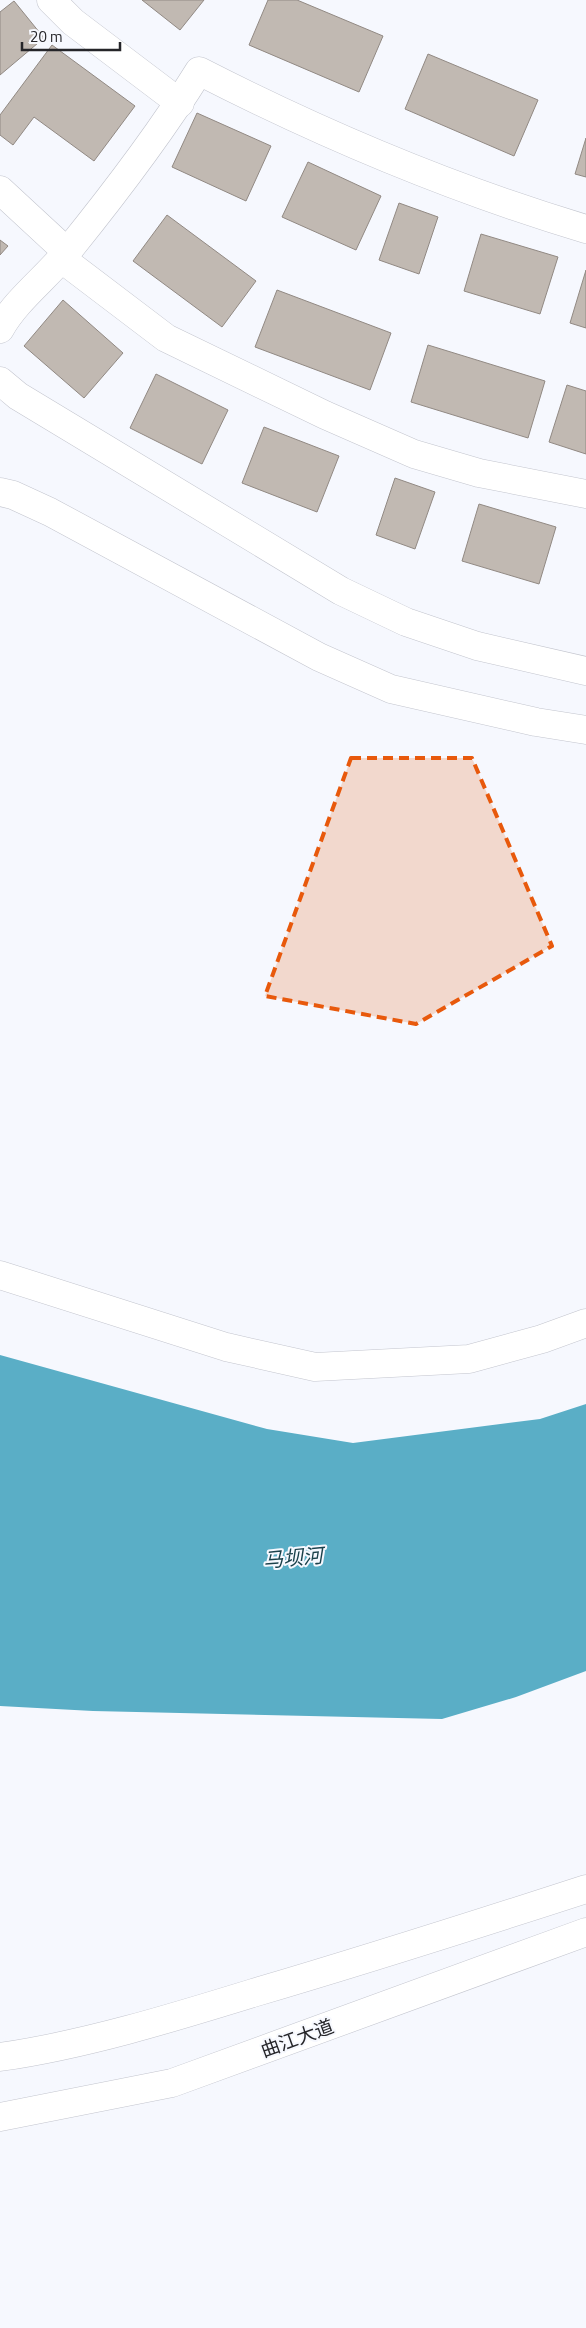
<svg xmlns="http://www.w3.org/2000/svg" width="586" height="2328" font-family="'Titillium Web','Noto Sans SC',sans-serif">
<rect width="100%" height="100%" fill="#f6f8fe"/>
<polygon fill="#5aaec6" points="0,1355 267,1429 353,1443 540,1419 586,1404 586,1671 516,1697 442,1719 93,1711 0,1706"/>
<g fill="#c1b9b2" stroke="#918983">
<polygon points="142,0 204,0 180,30"/>
<polygon points="268,0 297,0 383,36 359,92 249,45"/>
<polygon points="14,1 44,38 0,75 0,12"/>
<polygon points="52,45 135,106 94,161 34,117 13,145 0,135 0,115"/>
<polygon points="428,54 538,100 514,156 405,109"/>
<polygon points="197,113 271,146 246,201 172,167"/>
<polygon points="586,138 586,177 575,174"/>
<polygon points="308,162 381,196 356,250 282,217"/>
<polygon points="399,203 438,217 419,274 379,260"/>
<polygon points="167,215 256,281 222,327 133,261"/>
<polygon points="481,234 558,257 540,314 464,291"/>
<polygon points="0,240 8,246 0,255"/>
<polygon points="586,270 586,328 570,323"/>
<polygon points="277,290 391,333 370,390 255,347"/>
<polygon points="63,300 123,353 84,398 24,346"/>
<polygon points="428,345 545,381 528,438 411,402"/>
<polygon points="156,374 228,410 202,464 130,428"/>
<polygon points="567,385 586,391 586,454 549,442"/>
<polygon points="264,427 339,456 317,512 242,483"/>
<polygon points="395,478 435,492 415,549 376,535"/>
<polygon points="479,504 556,527 539,584 462,561"/>
</g>
<g fill="none" stroke-linecap="round" stroke-linejoin="round">
<g stroke="#c3c5ce" stroke-width="29">
<g id="minor">
<polyline points="51,0 73,22 180,103"/>
<polyline points="0,190 67,252"/>
<polyline points="62,259 166,338 325,415 414,454 479,473 586,494"/>
<path d="M0,329c16,-29 46,-51 67,-77 47,-58 93,-118 132,-181 125,64 253,118 387,158"/>
<polyline points="0,381 18,396 341,591 406,622 477,646 586,671"/>
<polyline points="0,492 13,495 50,512 319,657 391,689 536,722 586,730"/>
<polyline points="0,1275 226,1347 315,1367 469,1359 542,1339 586,1323"/>
</g>
</g>
<g stroke="#c3c5ce" stroke-width="29">
<g id="major">
<path d="M0,2057c84,-12 172,-39 253,-64 112,-33 222,-68 333,-104"/>
<polyline points="0,2117 172,2083 586,1932"/>
</g>
</g>
<use href="#minor" stroke="#fff" stroke-width="28"/>
<use href="#major" stroke="#fff" stroke-width="28"/>
</g>
<path fill="#e8590c" fill-opacity="0.2" stroke="#e8590c" stroke-width="4" stroke-dasharray="10 6" stroke-linejoin="round" d="M351,758h121l80,188 -136,78 -151,-28z"/>
<g text-anchor="middle" stroke-width="4" stroke-linejoin="round" paint-order="stroke">
<g font-size="19" fill="#252529" stroke="#f6f8fe">
<text transform="translate(297 2038) rotate(-20)" y="7">曲江大道</text>
</g>
<g font-size="20" font-style="italic" fill="#1a414b" stroke="#f6f8fe">
<text transform="translate(293 1558) rotate(-5)" y="7">马坝河</text>
</g>
</g>
<path d="M22 42v8h98v-8" fill="none" stroke="#252529" stroke-width="2.5"/>
<text x="30" y="42" font-size="15" fill="#252529" stroke="#f6f8fe" stroke-width="4" paint-order="stroke">20 m</text>
</svg>
